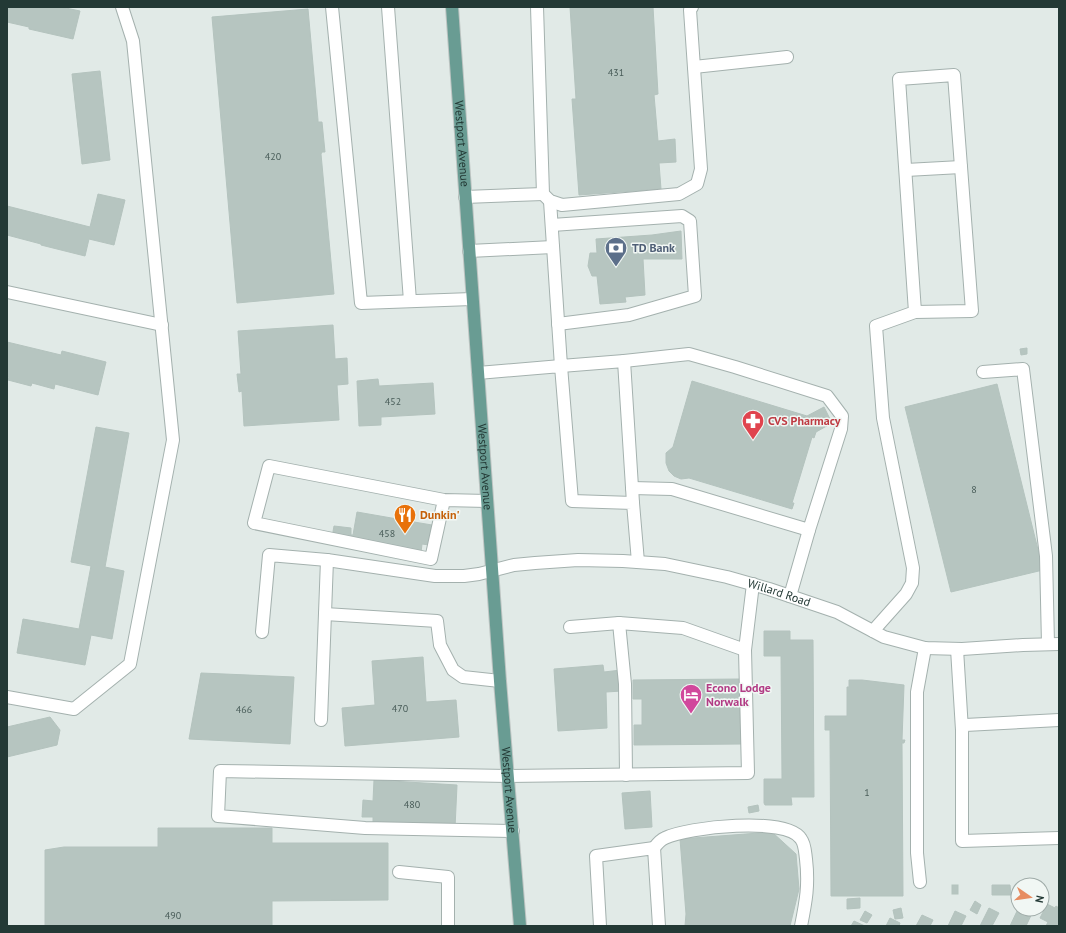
<svg xmlns="http://www.w3.org/2000/svg" width="1066" height="933" font-family="'PT Sans',sans-serif">
<rect width="100%" height="100%" fill="#e1eae7"/>
<g fill="#b6c5c0" stroke="#b4c3be">
<polygon points="7,7 61,7 80,11 73,39 29,29 29,27 7,22"/>
<polygon points="570,7 653,7 658,94 654,95 658,141 675,139 676,162 659,163 661,189 579,195 572,99 576,99"/>
<polygon points="308,9 318,120 318,122 322,122 325,152 322,152 321,154 334,294 237,303 212,17"/>
<polygon points="100,71 110,160 82,164 72,74"/>
<polygon points="98,194 125,200 114,245 89,239 85,256 41,245 41,244 7,235 7,206 90,227"/>
<polygon points="681,231 682,259 643,259 645,295 625,297 626,302 600,304 597,276 592,276 588,266 590,253 597,253 596,239 652,235"/>
<polygon points="333,325 335,359 347,358 348,384 337,385 339,420 244,426 242,391 239,392 237,374 241,374 238,331"/>
<polygon points="7,342 61,355 62,351 106,362 98,395 55,384 54,389 32,383 31,386 8,380 9,377 7,377"/>
<polygon points="1027,348 1027,354 1021,355 1020,349"/>
<polygon points="378,379 379,386 433,383 435,414 381,417 381,425 359,426 357,381"/>
<polygon points="692,381 807,416 824,407 832,423 816,432 814,438 812,437 792,503 794,503 792,509 689,478 681,479 674,476 669,471 666,463 666,453 673,447"/>
<polygon points="997,384 1043,570 951,592 905,407"/>
<polygon points="96,427 129,433 105,567 124,571 112,639 91,635 85,665 17,653 23,619 79,629 91,566 71,562"/>
<polygon points="357,512 403,520 404,515 415,516 414,522 432,525 429,545 422,544 421,553 332,537 334,526 351,528 351,535 353,535"/>
<polygon points="764,631 790,631 790,640 813,640 814,797 791,797 792,805 765,805 764,803 764,779 782,779 781,656 764,656"/>
<polygon points="423,657 426,702 456,700 459,737 345,746 342,708 375,705 372,661"/>
<polygon points="603,665 604,672 621,670 622,691 606,692 607,728 558,731 554,669"/>
<polygon points="201,673 294,677 290,744 189,739"/>
<polygon points="740,679 739,703 731,703 731,705 740,705 741,744 634,745 634,725 642,725 642,699 633,699 633,680"/>
<polygon points="849,680 862,680 904,685 902,740 905,740 904,743 902,743 903,896 831,896 830,730 825,730 825,716 847,716 847,687 849,687"/>
<polygon points="50,717 60,730 57,745 7,757 7,727"/>
<polygon points="374,780 457,785 455,828 373,824 373,817 362,817 363,800 373,801"/>
<polygon points="650,791 652,827 625,829 622,793"/>
<polygon points="758,805 759,811 749,813 748,807"/>
<polygon points="158,828 272,828 272,843 388,843 388,900 272,901 272,926 45,926 45,850 64,847 158,847"/>
<polygon points="772,832 796,854 799,889 790,926 685,926 686,914 680,839"/>
<rect x="952" y="885" width="6" height="9"/>
<polygon points="992,885 1010,885 1011,895 992,895"/>
<polygon points="860,898 860,908 847,909 847,899"/>
<polygon points="975,901 981,905 977,914 970,910"/>
<polygon points="1047,904 1055,908 1056,906 1059,908 1059,923 1057,926 1046,926 1048,922 1040,918"/>
<polygon points="901,908 903,918 895,919 893,910"/>
<polygon points="989,908 999,913 992,926 980,926"/>
<polygon points="1018,909 1034,909 1026,926 1010,926"/>
<polygon points="865,911 872,915 867,923 860,920"/>
<polygon points="955,911 966,916 961,926 948,926"/>
<polygon points="922,915 933,920 930,926 916,926"/>
<polygon points="890,918 900,923 899,926 886,926"/>
<polygon points="854,921 865,926 851,926"/>
</g>
<g fill="none" stroke-linecap="round" stroke-linejoin="round">
<g stroke="#a4b1ae" stroke-width="14">
<g id="minor">
<polyline points="332,7 361,303 472,299"/>
<polyline points="388,7 410,301"/>
<polyline points="537,7 543,194 550,201 562,205 679,194 697,184 701,169 690,10 692,7"/>
<polyline points="694,67 787,57"/>
<polyline points="906,170 961,167"/>
<polyline points="465,197 543,194"/>
<polyline points="550,201 561,366 624,361 633,503"/>
<polyline points="552,225 682,216 690,221 695,296 629,315 558,324"/>
<polyline points="469,251 553,247"/>
<polyline points="7,292 162,325"/>
<polyline points="624,361 689,354 735,367 827,396 842,416 841,429 809,530 672,489 632,488"/>
<polyline points="983,372 1023,369 1046,556 1048,644"/>
<polyline points="478,373 561,366 572,501 633,503 638,562"/>
<polyline points="444,500 431,559 254,523 269,466 444,500 487,501"/>
<polyline points="790,596 809,530"/>
<polyline points="325,614 437,621 440,645 453,670 463,677 500,681"/>
<polyline points="619,623 625,684 626,775"/>
<polyline points="570,627 619,623 683,628 745,650"/>
<polyline points="873,631 906,594 912,583 913,568 883,418 876,326 915,312 972,311 954,75 899,79 915,312"/>
<path id="s1" d="M262,632l7,-77 58,5 108,16h29l15,-2 35,-9 21,-2 43,-3 45,1 42,3 62,13 42,12 68,23 47,25 41,11 37,1 61,-4 36,-1"/>
<polyline points="957,649 962,730"/>
<polyline points="7,697 74,709 130,664 173,440 133,41 122,7"/>
<polyline points="321,720 327,560"/>
<polyline points="1059,720 965,725 962,730 962,841 1059,838"/>
<polyline points="513,831 365,828 218,816 220,771 508,776 748,773 745,650 753,584"/>
<path d="M654,848c3,-4 6,-8 11,-10 22,-11 122,-22 136,1 4,5 4,13 5,20 3,26 0,42 -5,67"/>
<polyline points="399,872 448,877 448,926"/>
<polyline points="920,882 917,853 917,692 925,648"/>
<polyline points="600,926 596,856 654,848 659,926"/>
</g>
</g>
<g stroke="#bdc4c2" stroke-width="14">
<g id="major">
<path id="s2" d="M452,7l48,674 20,245"/>
</g>
</g>
<use href="#minor" stroke="#fff" stroke-width="12"/>
<use href="#major" stroke="#699c93" stroke-width="12"/>
</g>
<defs>
<g id="bank-pin" transform="scale(1.15)"><path d="M0 17L-7.5 6A9.5 9.5 0 1 1 7.5 6Z" fill="#5c6f8a" stroke="#f1f7f4"/><path d="M-6-4H6V4H-6ZM0-2.3a2.3 2.3 0 1 0 0 4.6a2.3 2.3 0 1 0 0-4.6Z" fill="#fff"/></g>
<g id="pharmacy-pin" transform="scale(1.15)"><path d="M0 17L-7.5 6A9.5 9.5 0 1 1 7.5 6Z" fill="#e0444e" stroke="#f1f7f4"/><path d="M-2-6h4v4h4v4h-4v4h-4v-4h-4v-4h4Z" fill="#fff"/></g>
<g id="restaurant-pin" transform="scale(1.15)"><path d="M0 17L-7.5 6A9.5 9.5 0 1 1 7.5 6Z" fill="#e8710a" stroke="#f1f7f4"/><path d="M-5-6h1v4h1v-4h1v4h1v-4h1v5L-1.5 .5V6h-2V.5L-5-1ZM5-6V6H3V1.5H1.5Q1.5-4 5-6Z" fill="#fff"/></g>
<g id="hotel-pin" transform="scale(1.15)"><path d="M0 17L-7.5 6A9.5 9.5 0 1 1 7.5 6Z" fill="#d1479c" stroke="#f1f7f4"/><path d="M-6-4.5h1.5V1H6V5H4.5V3h-9V5H-6ZM-4 0a1.8 1.8 0 1 1 3.6 0ZM.5 0V-2.5h3Q6-2.5 6 0Z" fill="#fff"/></g>
</defs>
<g fill-rule="evenodd">
<use href="#bank-pin" x="616" y="248"/>
<use href="#pharmacy-pin" x="753" y="421"/>
<use href="#restaurant-pin" x="405" y="515"/>
<use href="#hotel-pin" x="691" y="695"/>
</g>
<g text-anchor="middle" stroke-width="3" stroke-linejoin="round" paint-order="stroke">
<g font-size="10" fill="#485c58">
<text x="616" y="76">431</text>
<text x="273" y="160">420</text>
<text x="393" y="405">452</text>
<text x="974" y="493">8</text>
<text x="387" y="537">458</text>
<text x="400" y="712">470</text>
<text x="244" y="713">466</text>
<text x="867" y="796">1</text>
<text x="412" y="808">480</text>
<text x="173" y="919">490</text>
</g>
<g font-size="12" fill="#233935" stroke="#f1f7f4">
<text dy="4" stroke="none"><textPath href="#s2" startOffset="137">Westport Avenue</textPath></text>
<text dy="4" stroke="none"><textPath href="#s2" startOffset="461">Westport Avenue</textPath></text>
<text dy="4" stroke="none"><textPath href="#s1" startOffset="594">Willard Road</textPath></text>
<text dy="4" stroke="none"><textPath href="#s2" startOffset="785">Westport Avenue</textPath></text>
</g>
<g font-size="12" font-weight="bold" fill="#4e5e75" stroke="#f1f7f4" text-anchor="start">
<text x="632" y="252">TD Bank</text>
</g>
<g font-size="12" font-weight="bold" fill="#be3a42" stroke="#f1f7f4" text-anchor="start">
<text x="768" y="425">CVS Pharmacy</text>
</g>
<g font-size="12" font-weight="bold" fill="#c56008" stroke="#f1f7f4" text-anchor="start">
<text x="420" y="519">Dunkin'</text>
</g>
<g font-size="12" font-weight="bold" fill="#b23c85" stroke="#f1f7f4" text-anchor="start">
<text x="706" y="692">Econo Lodge<tspan x="706" dy="14">Norwalk</tspan></text>
</g>
</g>
<rect width="1066" height="933" fill="none" stroke="#233935" stroke-width="16"/>
<g transform="translate(1030 897) rotate(103)"><circle r="19" fill="#f1f7f4" stroke="#9faba8"/>
<path d="M0-3L7 15L0 10L-7 15Z" fill="#e78d62"/>
<text y="-6" font-size="11" font-weight="bold" text-anchor="middle" fill="#233935">N</text>
</g>
</svg>
